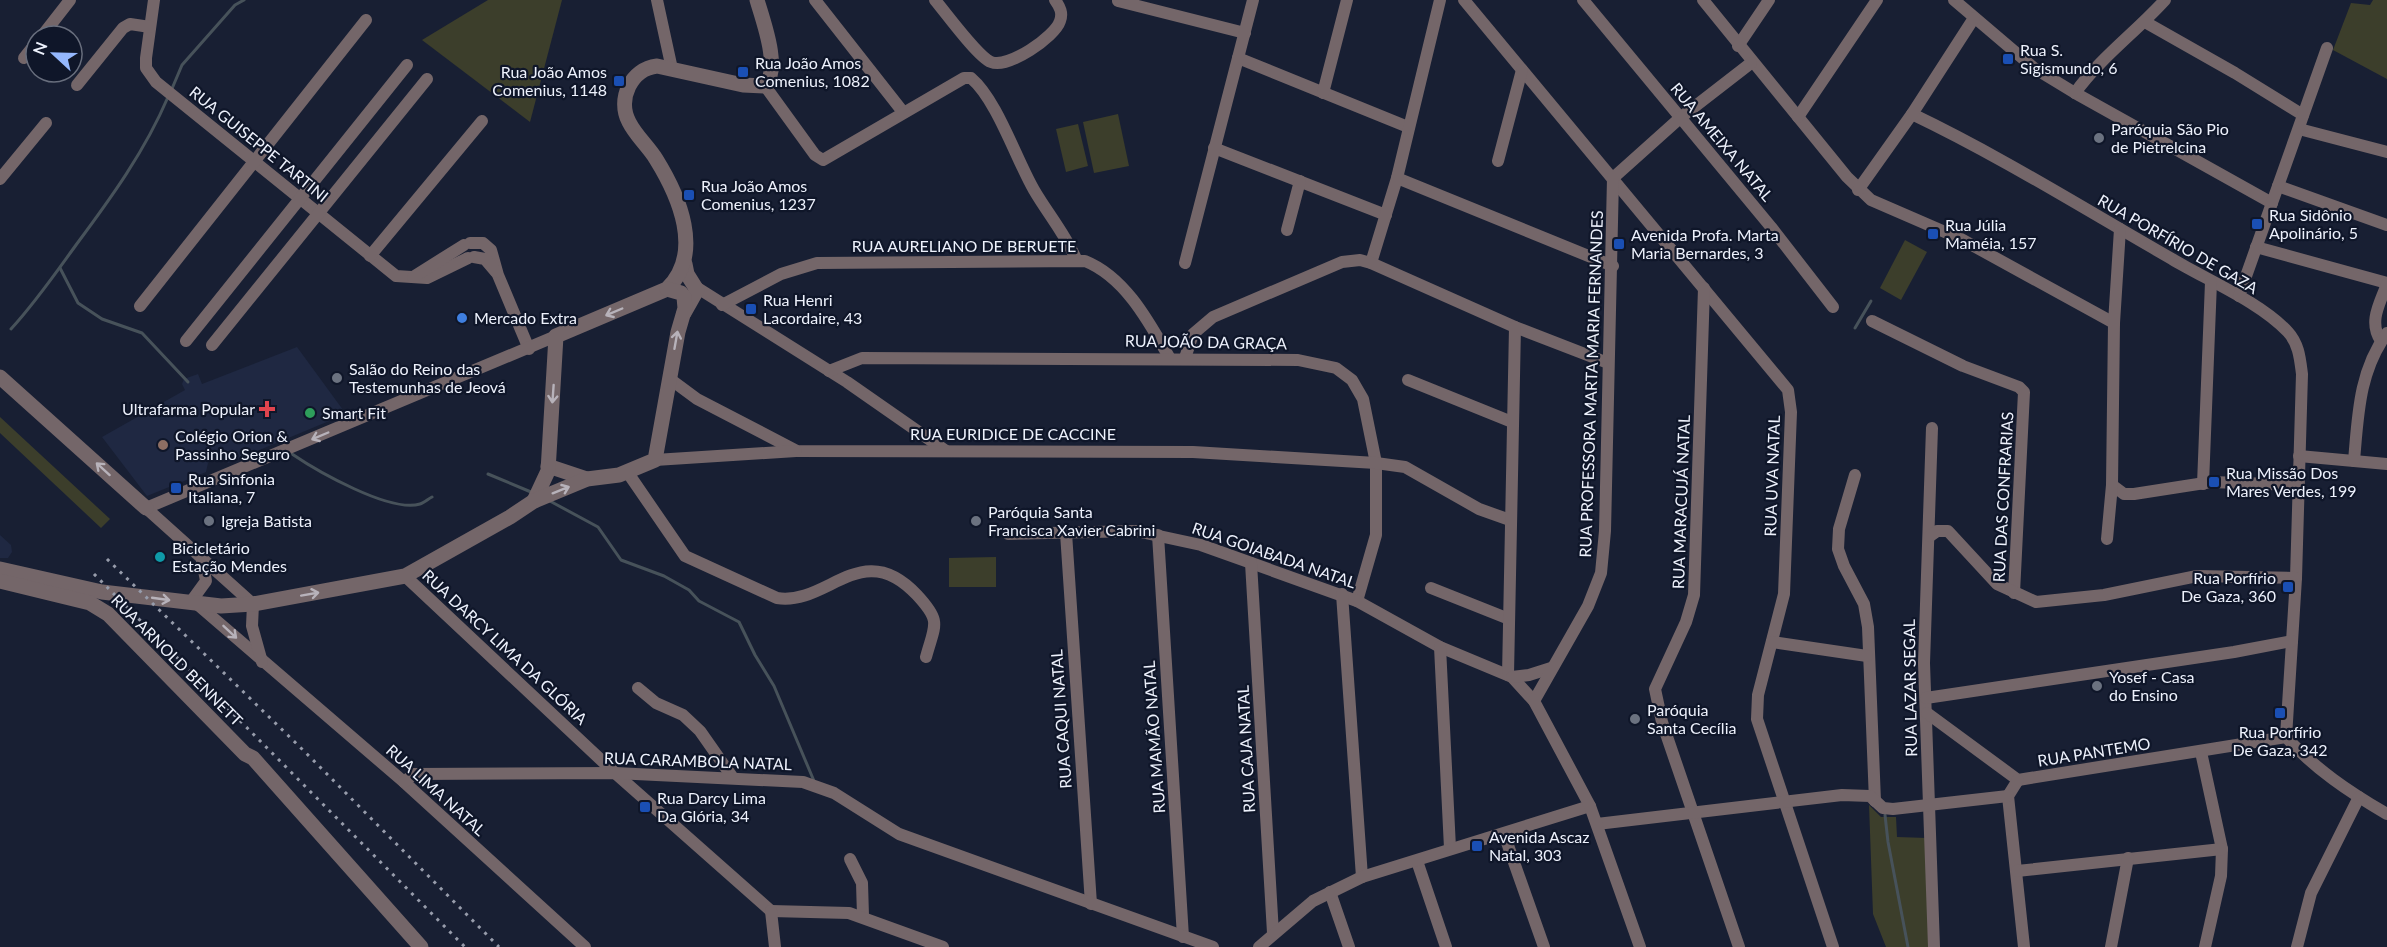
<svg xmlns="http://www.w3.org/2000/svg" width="2387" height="947" font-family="Lato,sans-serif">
<rect width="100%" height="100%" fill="#181f33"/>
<g fill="#1f2842">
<polygon points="297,347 346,414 228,463 222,454 208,463 206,472 147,496 102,437 185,390 182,384 184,379 198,374 202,384"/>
<polygon points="0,535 11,545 12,552 8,558 0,558"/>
</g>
<g fill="#3c3e2b">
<polygon points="488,0 562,0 530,122 422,40"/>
<polygon points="2373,0 2387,0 2387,79 2333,50 2351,3 2370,5"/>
<polygon points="1118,114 1129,166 1094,173 1083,122"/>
<polygon points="1078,124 1088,166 1066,172 1056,129"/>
<polygon points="1905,240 1927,252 1901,300 1880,288"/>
<polygon points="0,417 110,519 101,528 0,433"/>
<polygon points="996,557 996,587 949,587 949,558"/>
<polygon points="1869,805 1881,817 1896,817 1897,837 1927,838 1931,947 1886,947 1873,914"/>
</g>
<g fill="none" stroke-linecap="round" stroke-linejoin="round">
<g stroke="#47525a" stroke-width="3">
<polyline points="171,91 182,65 235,5 244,0"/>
<polyline points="60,268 78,303 102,319 142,333 188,382"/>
<polyline points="1855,328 1871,301"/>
<path d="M11,329c24,-26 44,-55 65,-84 35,-47 69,-94 92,-148"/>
<path d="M292,454c25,17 98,59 128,50 4,-1 8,-5 12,-7"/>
<polyline points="488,474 531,492"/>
<polyline points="548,500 598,527 621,560 664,576 689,590 699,601 739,622 755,655 774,686 814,781"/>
<polyline points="1885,815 1888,842 1908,947"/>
</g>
<g stroke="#746669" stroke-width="12">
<polyline points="154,0 146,58 146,68 156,82 396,276 427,278 468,258"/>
<polyline points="657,0 672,69"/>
<polyline points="815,0 903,112"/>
<path d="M935,0c11,13 43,57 56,62 17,7 64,-25 69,-41 3,-8 0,-14 -5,-21"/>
<polyline points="1464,0 1788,390 1791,412 1784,594 1758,695 1757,719 1833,947"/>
<polyline points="1583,0 1771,227 1833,307"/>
<polyline points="1703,0 1847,177 1871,200 1961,239 2114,323"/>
<polyline points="1954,0 2034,68 2075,93 2272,203"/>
<polyline points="1118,1 1245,33"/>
<polyline points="2145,22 2235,73 2303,115"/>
<polyline points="42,36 70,0"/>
<polyline points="1738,46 1769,0"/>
<polyline points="24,58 36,43"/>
<polyline points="1238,58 1408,127"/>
<polyline points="77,85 123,28 130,24 150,27"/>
<path d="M765,86l50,69 8,5 141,-82h7c26,22 45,81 63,112 14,24 32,45 43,71"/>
<polyline points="1323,93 1347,0"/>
<path d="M2075,93c25,-35 61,-61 90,-93"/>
<path d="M1912,114c90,43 174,96 260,145 35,21 88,43 116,73 11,12 12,27 14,42l-6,204 -10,159"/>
<polyline points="1798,117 1877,0"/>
<polyline points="2299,129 2387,152"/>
<polyline points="1214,148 1386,215"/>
<polyline points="1498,161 1522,70"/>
<polyline points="1397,178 1613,266"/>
<polyline points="0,179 46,123"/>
<polyline points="2278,186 2387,225"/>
<polyline points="1858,190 1912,114 1974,18"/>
<polyline points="1287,230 1300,181"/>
<polyline points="470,243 483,243 491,250 498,275 529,349"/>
<polyline points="2256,247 2387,283"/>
<polyline points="370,256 482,121"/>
<polyline points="474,257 485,259 496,272"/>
<polyline points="1185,263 1253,0"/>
<polyline points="1371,263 1397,178 1440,0"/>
<polyline points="413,277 464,245"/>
<polyline points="696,287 847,382 946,451"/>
<polyline points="1704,288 1694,595 1686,622 1655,689 1662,722 1739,947"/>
<polyline points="2239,296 2327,48"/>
<path d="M722,305l59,-31 36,-11 268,-2c40,16 64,61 84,96"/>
<polyline points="140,306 366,20"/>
<polyline points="1872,321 1963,366 2019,387 2024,392 2014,593"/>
<polyline points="186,341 407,65"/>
<path d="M2381,341c-13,-19 -1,-38 6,-57"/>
<polyline points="212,345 427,79"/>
<polyline points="1185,358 1193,334 1213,317 1342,262 1360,260 1371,263 1515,327 1608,363"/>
<polyline points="829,371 862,358 1298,360 1336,368 1352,380 1363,399 1376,463 1376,535 1357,601"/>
<polyline points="670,379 697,399 797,451 1193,452 1376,463 1405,467 1479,509 1510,520"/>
<polyline points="1408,380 1512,422"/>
<polyline points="1932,428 1924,663 1934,947"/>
<polyline points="2299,456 2387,464"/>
<polyline points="655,460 796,451"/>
<path d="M2354,461c4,-46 5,-90 33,-128"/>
<path d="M628,473l57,83 92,42c51,8 85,-62 140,-3 25,27 18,29 9,62"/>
<polyline points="1855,475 1839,529 1838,549 1844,566 1864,604 1868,627 1875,801"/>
<polyline points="2203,484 2211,282"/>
<polyline points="2112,485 2124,494 2134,494 2211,482 2299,485"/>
<polyline points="1066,533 1091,904"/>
<polyline points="1008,534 1136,531 1201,545 1357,601 1440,647 1512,677 1534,701"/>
<polyline points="1158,535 1183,937"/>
<polyline points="1930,536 1937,531 1948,531 1997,584 2036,602 2104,595 2197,576 2296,578"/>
<polyline points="2107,539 2112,485 2114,323 2120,229"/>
<polyline points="1251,563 1273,933"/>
<polyline points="405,576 615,773 771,911"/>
<polyline points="1431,588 1509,619"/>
<polyline points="1342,594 1362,877"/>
<polyline points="190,603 206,581 202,560"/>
<polyline points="197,604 404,782 585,947"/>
<polyline points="1772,642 1867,656"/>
<polyline points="1440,647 1450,848"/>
<polyline points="262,662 252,626 253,604 146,508 556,336"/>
<polyline points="1508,675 1515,327"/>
<polyline points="1512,677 1529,675 1551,668"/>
<polyline points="638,688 656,703 683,715 700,731 733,778"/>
<polyline points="1926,698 2234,652 2292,641"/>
<polyline points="1927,713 2018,780 2286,737"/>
<path d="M2286,737c29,32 63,55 101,77"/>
<polyline points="2201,752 2222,849 2221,876 2205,947"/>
<polyline points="2018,780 2008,796 2024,947"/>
<polyline points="404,782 414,774 615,773 803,782 834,793 899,834 1213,947"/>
<polyline points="1597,824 1842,795 1870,796 1883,808 1893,809 2008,796"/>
<polyline points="1504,834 1544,947"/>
<polyline points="850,859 862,883 863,916"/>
<polyline points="1417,861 1446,947"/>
<polyline points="2017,871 2222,849"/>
<polyline points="1330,892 1349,947"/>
<polyline points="771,911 849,913 943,947"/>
<polyline points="771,911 775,947"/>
<polyline points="1259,947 1313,901 1362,877 1590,806"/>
<polyline points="1640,947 1590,806 1534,701 1588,606 1601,573 1605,531 1613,178 1680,118 1751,63"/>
<polyline points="2111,947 2128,858"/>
<polyline points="2297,947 2311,893 2359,797"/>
</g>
<g stroke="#746669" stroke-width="15">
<polyline points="684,313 697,290 687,274 685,264"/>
<polyline points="0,377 146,508"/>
<polyline points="548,466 587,479"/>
<path d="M534,501l14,-30 8,-135 111,-47c37,-36 12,-93 -11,-130 -8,-13 -20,-23 -27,-37 -12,-23 2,-53 28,-56l86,19 22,1c16,-18 -2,-65 -8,-86"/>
<polyline points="0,569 102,592 221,606 253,604 405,576 510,517 534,501 587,479 619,475 655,460 678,332 685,308 684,297 681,293 667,289"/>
<polyline points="0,581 90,603 108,614 245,754 253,758 421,947"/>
</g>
<g stroke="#979cab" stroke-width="3" stroke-dasharray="3 6" stroke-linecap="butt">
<polyline points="107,559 304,751 499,947"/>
<polyline points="94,574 465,947"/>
</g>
</g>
<defs><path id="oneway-shaft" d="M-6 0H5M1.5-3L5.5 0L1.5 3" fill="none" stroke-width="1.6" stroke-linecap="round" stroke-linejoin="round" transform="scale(1.5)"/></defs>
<g stroke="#b7b2ba">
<use href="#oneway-shaft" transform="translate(614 312) rotate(157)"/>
<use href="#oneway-shaft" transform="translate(676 340) rotate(-80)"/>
<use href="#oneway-shaft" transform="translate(553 394) rotate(94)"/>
<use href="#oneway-shaft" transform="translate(320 436) rotate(157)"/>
<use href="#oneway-shaft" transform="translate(103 469) rotate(-138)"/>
<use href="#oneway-shaft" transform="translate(561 490) rotate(-22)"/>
<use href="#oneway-shaft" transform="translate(310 594) rotate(-10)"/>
<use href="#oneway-shaft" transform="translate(161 599) rotate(8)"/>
<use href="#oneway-shaft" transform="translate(230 632) rotate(43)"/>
</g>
<g fill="#1a4fb4" stroke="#0f1629" stroke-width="2">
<rect x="2002" y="53" width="12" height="12" rx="3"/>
<rect x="737" y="66" width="12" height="12" rx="3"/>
<rect x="613" y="75" width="12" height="12" rx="3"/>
<rect x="683" y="189" width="12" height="12" rx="3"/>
<rect x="2251" y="218" width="12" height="12" rx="3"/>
<rect x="1927" y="228" width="12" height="12" rx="3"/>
<rect x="1613" y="238" width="12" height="12" rx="3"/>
<rect x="745" y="303" width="12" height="12" rx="3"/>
<rect x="2208" y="476" width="12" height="12" rx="3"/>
<rect x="170" y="482" width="12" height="12" rx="3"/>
<rect x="2282" y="581" width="12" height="12" rx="3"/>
<rect x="2274" y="707" width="12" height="12" rx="3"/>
<rect x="639" y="801" width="12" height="12" rx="3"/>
<rect x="1471" y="840" width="12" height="12" rx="3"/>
</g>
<g fill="#6b7280" stroke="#0f1629" stroke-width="2">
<circle cx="2099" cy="138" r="6"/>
<circle cx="337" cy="378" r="6"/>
<circle cx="209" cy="521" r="6"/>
<circle cx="976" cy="521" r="6"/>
<circle cx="2097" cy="686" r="6"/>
<circle cx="1635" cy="719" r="6"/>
</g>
<circle fill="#3f7fe0" stroke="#0f1629" stroke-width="2" cx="462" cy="318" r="6"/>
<path fill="#e0444e" stroke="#0f1629" stroke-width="2" d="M264 400h6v6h6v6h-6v6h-6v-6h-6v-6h6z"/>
<circle fill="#2e9e5b" stroke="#0f1629" stroke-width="2" cx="310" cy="413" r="6"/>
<circle fill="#8d6e63" stroke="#0f1629" stroke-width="2" cx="163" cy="445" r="6"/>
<circle fill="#0f9aa8" stroke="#0f1629" stroke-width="2" cx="160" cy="557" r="6"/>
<g text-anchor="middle" stroke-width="4.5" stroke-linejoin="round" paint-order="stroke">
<g font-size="16" fill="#edf1fc" stroke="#0f1629" text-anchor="start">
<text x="2020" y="56">Rua S.<tspan x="2020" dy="18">Sigismundo, 6</tspan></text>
<text x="755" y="69">Rua João Amos<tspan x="755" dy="18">Comenius, 1082</tspan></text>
<text x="607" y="78" text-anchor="end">Rua João Amos<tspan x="607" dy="18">Comenius, 1148</tspan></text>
<text x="2111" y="135">Paróquia São Pio<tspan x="2111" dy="18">de Pietrelcina</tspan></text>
<text x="701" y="192">Rua João Amos<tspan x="701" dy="18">Comenius, 1237</tspan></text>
<text x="2269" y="221">Rua Sidônio<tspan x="2269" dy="18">Apolinário, 5</tspan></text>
<text x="1945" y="231">Rua Júlia<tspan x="1945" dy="18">Maméia, 157</tspan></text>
<text x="1631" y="241">Avenida Profa. Marta<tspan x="1631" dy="18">Maria Bernardes, 3</tspan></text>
<text x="763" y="306">Rua Henri<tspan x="763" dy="18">Lacordaire, 43</tspan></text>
<text x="474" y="324">Mercado Extra</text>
<text x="349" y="375">Salão do Reino das<tspan x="349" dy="18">Testemunhas de Jeová</tspan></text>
<text x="255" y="415" text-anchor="end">Ultrafarma Popular</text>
<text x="322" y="419">Smart Fit</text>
<text x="175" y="442">Colégio Orion &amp;<tspan x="175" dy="18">Passinho Seguro</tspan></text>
<text x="2226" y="479">Rua Missão Dos<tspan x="2226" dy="18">Mares Verdes, 199</tspan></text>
<text x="188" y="485">Rua Sinfonia<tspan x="188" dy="18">Italiana, 7</tspan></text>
<text x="988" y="518">Paróquia Santa<tspan x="988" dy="18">Francisca Xavier Cabrini</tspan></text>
<text x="221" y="527">Igreja Batista</text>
<text x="172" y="554">Bicicletário<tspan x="172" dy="18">Estação Mendes</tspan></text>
<text x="2276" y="584" text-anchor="end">Rua Porfírio<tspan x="2276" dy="18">De Gaza, 360</tspan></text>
<text x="2109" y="683">Yosef - Casa<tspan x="2109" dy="18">do Ensino</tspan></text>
<text x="1647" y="716">Paróquia<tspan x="1647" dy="18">Santa Cecília</tspan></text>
<text x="2280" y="738" text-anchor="middle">Rua Porfírio<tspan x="2280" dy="18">De Gaza, 342</tspan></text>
<text x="657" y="804">Rua Darcy Lima<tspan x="657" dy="18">Da Glória, 34</tspan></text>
<text x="1489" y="843">Avenida Ascaz<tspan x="1489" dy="18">Natal, 303</tspan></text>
</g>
<g font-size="16" fill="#edf1fc" stroke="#0f1629">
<text transform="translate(1722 142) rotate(50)" y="6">RUA AMEIXA NATAL</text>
<text transform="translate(259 144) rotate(39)" y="6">RUA GUISEPPE TARTINI</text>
<text transform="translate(2178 244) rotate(30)" y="6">RUA PORFÍRIO DE GAZA</text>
<text x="964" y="252">RUA AURELIANO DE BERUETE</text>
<text transform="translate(1206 342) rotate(1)" y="6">RUA JOÃO DA GRAÇA</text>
<text transform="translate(1591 384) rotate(-88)" y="6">RUA PROFESSORA MARTA MARIA FERNANDES</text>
<text x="1013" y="440">RUA EURIDICE DE CACCINE</text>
<text transform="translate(1772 476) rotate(-88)" y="6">RUA UVA NATAL</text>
<text transform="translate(2003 497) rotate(-87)" y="6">RUA DAS CONFRARIAS</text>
<text transform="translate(1681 502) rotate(-88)" y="6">RUA MARACUJÁ NATAL</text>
<text transform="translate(1274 555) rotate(19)" y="6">RUA GOIABADA NATAL</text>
<text transform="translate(505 647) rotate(43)" y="6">RUA DARCY LIMA DA GLÓRIA</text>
<text transform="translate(177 660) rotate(45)" y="6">RUA ARNOLD BENNETT</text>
<text transform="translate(1910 688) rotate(-91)" y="6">RUA LAZAR SEGAL</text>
<text transform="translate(1061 719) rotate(-94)" y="6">RUA CAQUI NATAL</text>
<text transform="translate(1154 737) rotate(-94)" y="6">RUA MAMÃO NATAL</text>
<text transform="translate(1246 749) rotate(-93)" y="6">RUA CAJA NATAL</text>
<text transform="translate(2094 752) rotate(-9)" y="6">RUA PANTEMO</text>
<text transform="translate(698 761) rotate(2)" y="6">RUA CARAMBOLA NATAL</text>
<text transform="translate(436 790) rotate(42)" y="6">RUA LIMA NATAL</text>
</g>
</g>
<g transform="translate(54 54) rotate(292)"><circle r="28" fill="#0f1629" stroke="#686e7d" stroke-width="1.5"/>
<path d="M0-4.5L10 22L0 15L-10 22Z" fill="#94b7fd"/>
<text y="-9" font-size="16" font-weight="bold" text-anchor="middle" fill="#edf1fc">N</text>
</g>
</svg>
